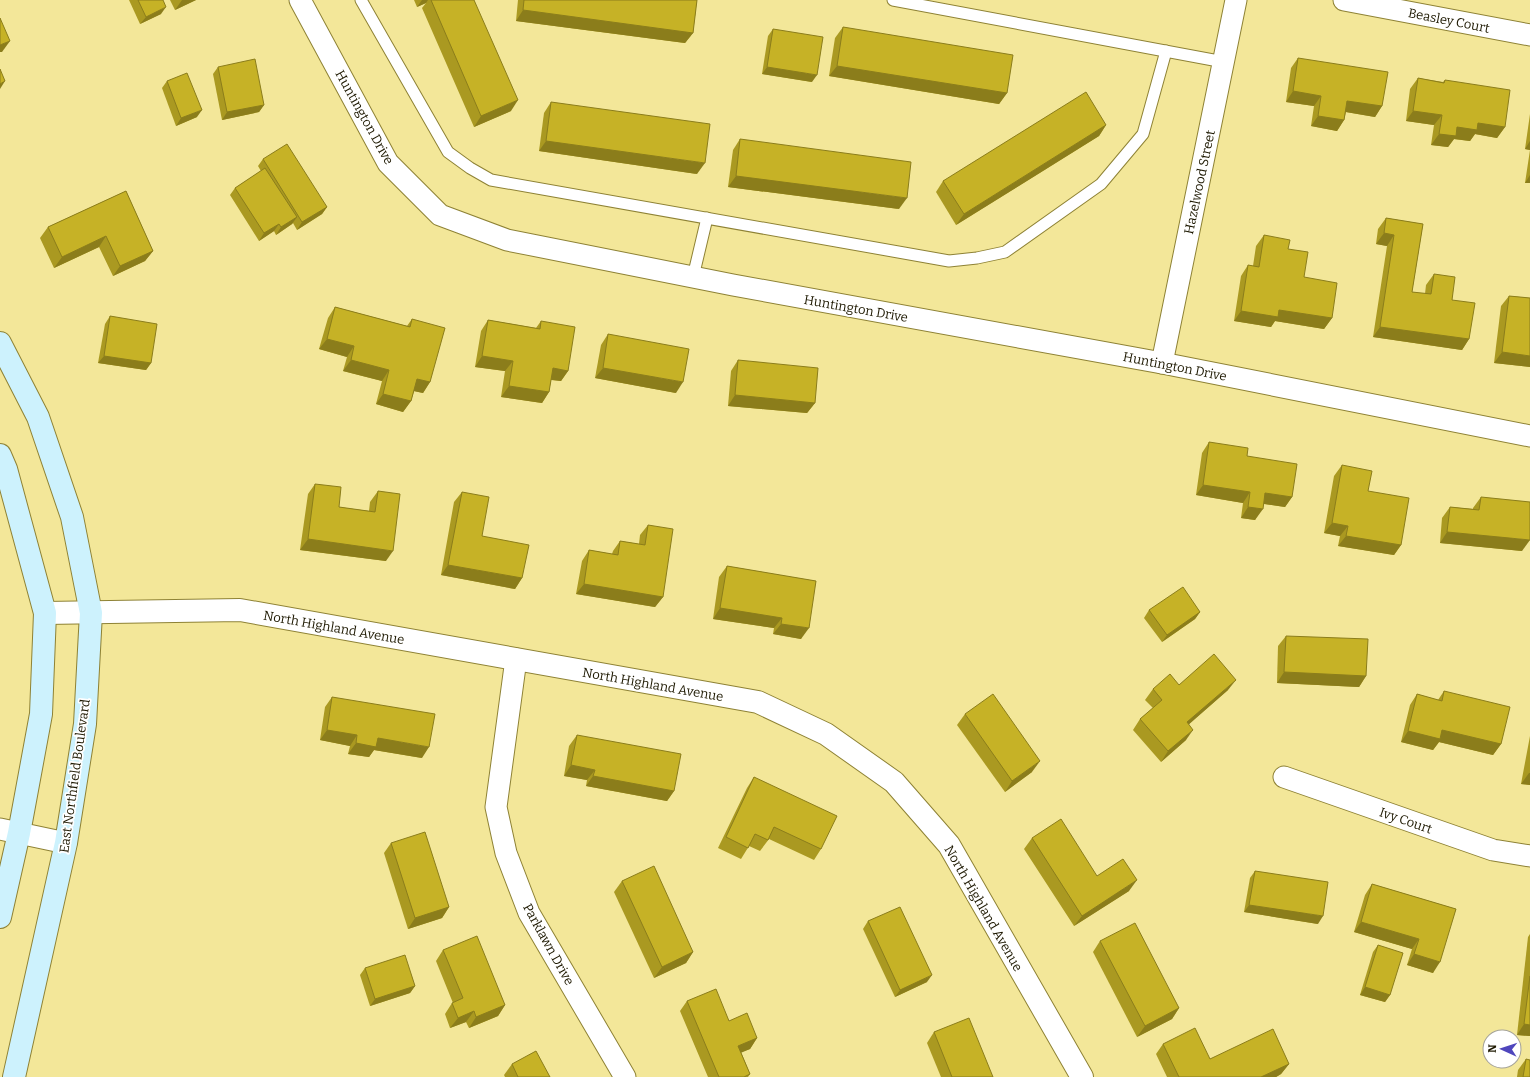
<svg xmlns="http://www.w3.org/2000/svg" width="1530" height="1077" font-family="Bitter,serif">
<rect width="100%" height="100%" fill="#f3e799"/>
<g fill="none" stroke-linecap="round" stroke-linejoin="round">
<g stroke="#8e8235" stroke-width="13">
<g id="service">
<polyline points="361,0 448,152 470,168 491,180 949,261 977,258 1005,252 1101,184 1143,134 1166,51"/>
<polyline points="893,0 1224,62"/>
<polyline points="693,277 707,218"/>
</g>
</g>
<g stroke="#8e8235" stroke-width="23">
<g id="minor">
<polyline points="300,0 388,163 440,215 507,240 733,285 1162,363 1530,436"/>
<polyline points="1344,0 1530,35"/>
<polyline points="1162,363 1236,0"/>
<polyline points="516,659 496,807 506,853 529,913 625,1077"/>
<polyline points="1284,777 1493,850 1530,856"/>
<polyline points="0,829 66,843"/>
</g>
</g>
<g stroke="#8e8235" stroke-width="24">
<polyline id="tertiary" points="45,613 240,610 758,702 826,734 894,782 949,845 1082,1077"/>
</g>
<g stroke="#8e8235" stroke-width="24">
<g id="secondary">
<polyline points="0,343 38,417 72,517 91,613 85,724 66,843 14,1077"/>
<polyline points="0,455 6,469 45,613 41,714 19,833 0,917"/>
</g>
</g>
<use href="#service" stroke="#fff" stroke-width="11"/>
<use href="#minor" stroke="#fff" stroke-width="21"/>
<use href="#tertiary" stroke="#fff" stroke-width="22"/>
<use href="#secondary" stroke="#cdf2fd" stroke-width="22"/>
</g>
<g fill="#aa9921">
<polygon points="129,0 163,0 161,14 140,24"/>
<polygon points="170,0 196,0 175,10"/>
<polygon points="414,0 474,0 511,111 474,127 422,8 426,3 417,7"/>
<polygon points="518,0 697,0 693,33 685,43 516,21"/>
<polygon points="843,27 1007,93 999,104 829,76 835,38"/>
<polygon points="773,29 812,82 762,74 768,36"/>
<polygon points="1298,58 1382,106 1375,117 1346,112 1344,120 1337,131 1311,126 1314,106 1286,102 1291,68"/>
<polygon points="218,67 264,105 259,112 222,120 213,74"/>
<polygon points="1418,78 1443,82 1445,80 1505,127 1497,138 1475,134 1470,141 1454,139 1448,147 1431,145 1434,125 1406,121 1410,89"/>
<polygon points="167,81 197,117 176,126 162,88"/>
<polygon points="551,102 697,174 539,151 544,113"/>
<polygon points="1530,114 1530,183 1525,183 1530,150 1525,149"/>
<polygon points="1106,125 1099,136 956,225 936,192 943,181"/>
<polygon points="740,139 899,209 728,187 733,150"/>
<polygon points="263,159 327,207 322,214 297,230 293,223 292,224 276,235 274,231 259,241 230,195 235,188 261,171 258,166"/>
<polygon points="126,191 153,251 145,261 113,276 99,247 54,268 40,238 48,227"/>
<polygon points="1386,218 1423,224 1412,292 1425,294 1426,285 1434,274 1452,300 1469,339 1462,350 1373,337 1387,246 1376,244 1378,229"/>
<polygon points="1264,235 1288,249 1304,277 1332,318 1324,329 1275,321 1271,327 1234,321 1241,276 1248,265 1253,266 1256,246"/>
<polygon points="1509,296 1530,298 1530,367 1494,363 1501,306"/>
<polygon points="335,307 407,326 412,319 430,382 423,393 414,391 411,401 403,412 376,404 382,381 343,371 347,357 319,349 328,318"/>
<polygon points="110,316 151,363 146,370 98,363 105,324"/>
<polygon points="488,320 536,328 541,321 568,371 561,381 551,380 549,392 542,403 501,397 505,371 475,367 481,331"/>
<polygon points="608,334 676,393 595,378 601,345"/>
<polygon points="738,360 815,403 807,413 728,406 731,371"/>
<polygon points="1209,442 1247,456 1292,497 1285,507 1264,504 1255,520 1241,518 1243,503 1196,495 1202,453"/>
<polygon points="1342,465 1368,491 1401,545 1394,555 1338,546 1340,536 1324,533 1334,476"/>
<polygon points="315,484 339,507 369,511 370,502 378,491 386,561 300,550 308,494"/>
<polygon points="462,492 482,536 522,578 515,589 441,575 454,502"/>
<polygon points="1481,497 1522,551 1440,543 1442,518 1450,507 1473,509 1473,508"/>
<polygon points="648,525 663,597 655,607 576,594 582,561 589,550 612,554 613,551 620,541 639,544 640,535"/>
<polygon points="727,566 816,581 801,639 773,634 774,628 713,619 719,577"/>
<polygon points="1149,610 1200,612 1195,619 1162,642 1144,618"/>
<polygon points="1286,636 1366,676 1359,687 1277,683 1278,646"/>
<polygon points="1179,685 1228,690 1189,724 1186,740 1161,762 1133,730 1140,719 1153,708 1145,700 1153,689"/>
<polygon points="1444,691 1501,744 1493,755 1439,742 1433,750 1401,742 1410,705 1417,694 1438,700"/>
<polygon points="332,697 422,758 374,750 369,757 348,754 350,746 320,740 325,707"/>
<polygon points="965,714 1032,772 1005,792 957,725"/>
<polygon points="577,735 674,791 667,801 586,786 587,780 564,776 569,746"/>
<polygon points="1530,736 1530,785 1521,784"/>
<polygon points="754,777 821,849 814,860 769,839 760,851 749,846 741,859 718,848 747,788"/>
<polygon points="1032,838 1097,876 1129,891 1074,926 1024,849"/>
<polygon points="391,843 449,907 442,918 408,929 384,853"/>
<polygon points="1255,871 1318,924 1244,912 1250,878"/>
<polygon points="622,881 693,952 686,963 654,978 614,892"/>
<polygon points="1372,884 1456,909 1433,973 1407,965 1412,949 1354,932 1365,895"/>
<polygon points="868,921 927,982 895,997 863,929"/>
<polygon points="1530,934 1530,1036 1517,1035 1528,937"/>
<polygon points="1100,941 1179,1008 1172,1019 1137,1037 1093,952"/>
<polygon points="1378,945 1390,995 1385,1002 1360,995 1373,952"/>
<polygon points="443,950 505,1005 498,1016 469,1028 466,1022 450,1028 445,1014 452,1003 453,1003 436,961"/>
<polygon points="365,968 415,986 410,993 370,1006 360,975"/>
<polygon points="687,1001 729,1021 757,1038 750,1049 741,1052 750,1074 748,1077 708,1077 680,1011"/>
<polygon points="934,1032 993,1077 941,1077 927,1043"/>
<polygon points="1163,1044 1210,1059 1289,1064 1281,1074 1276,1077 1167,1077 1156,1054"/>
<polygon points="1526,1059 1530,1077 1517,1077 1518,1070"/>
<polygon points="512,1064 550,1077 505,1077 504,1075"/>
</g>
<g fill="#8b7d1b">
<polygon points="182,0 196,0 175,10"/>
<polygon points="422,0 428,0 426,3 417,7"/>
<polygon points="166,7 161,14 140,24 146,17"/>
<polygon points="523,10 693,33 685,43 516,21"/>
<polygon points="10,41 2,52 0,52 0,45"/>
<polygon points="837,66 1007,93 999,104 829,76"/>
<polygon points="767,67 817,75 812,82 762,74"/>
<polygon points="5,81 0,89 0,84"/>
<polygon points="1293,91 1321,96 1314,106 1286,102"/>
<polygon points="518,100 511,111 474,127 481,116"/>
<polygon points="1347,101 1382,106 1375,117 1340,111"/>
<polygon points="264,105 259,112 222,120 227,112"/>
<polygon points="202,110 197,117 176,126 181,118"/>
<polygon points="1413,111 1442,115 1434,125 1406,121"/>
<polygon points="1318,116 1344,120 1337,131 1311,126"/>
<polygon points="1478,123 1505,127 1497,138 1475,134 1470,141 1454,139 1448,147 1431,145 1439,134 1457,127"/>
<polygon points="1106,125 1099,136 956,225 964,214"/>
<polygon points="546,141 705,163 697,174 539,151"/>
<polygon points="1530,141 1530,150 1525,149"/>
<polygon points="1530,175 1530,183 1525,183"/>
<polygon points="736,176 907,198 899,209 728,187"/>
<polygon points="327,207 322,214 297,230 302,222"/>
<polygon points="297,217 292,224 276,235 281,227"/>
<polygon points="279,224 274,231 259,241 264,233"/>
<polygon points="1384,233 1394,235 1387,246 1376,244"/>
<polygon points="106,236 99,247 54,268 62,257"/>
<polygon points="153,251 145,261 113,276 120,266"/>
<polygon points="1279,310 1332,318 1324,329 1275,321 1271,327 1234,321 1241,311"/>
<polygon points="1380,327 1469,339 1462,350 1373,337"/>
<polygon points="327,339 354,346 347,357 319,349"/>
<polygon points="1502,352 1530,356 1530,367 1494,363"/>
<polygon points="104,356 151,363 146,370 98,363"/>
<polygon points="482,356 513,361 505,371 475,367"/>
<polygon points="351,360 389,370 382,381 343,371"/>
<polygon points="553,368 568,371 561,381 545,379"/>
<polygon points="603,368 683,382 676,393 595,378"/>
<polygon points="417,379 430,382 423,393 409,390"/>
<polygon points="509,386 549,392 542,403 501,397"/>
<polygon points="383,394 411,401 403,412 376,404"/>
<polygon points="735,395 815,403 807,413 728,406"/>
<polygon points="1203,485 1250,492 1243,503 1196,495"/>
<polygon points="1265,493 1292,497 1285,507 1258,503"/>
<polygon points="1248,507 1263,509 1255,520 1241,518"/>
<polygon points="1332,523 1348,526 1340,536 1324,533"/>
<polygon points="1447,532 1530,540 1522,551 1440,543"/>
<polygon points="1346,536 1401,545 1394,555 1338,546"/>
<polygon points="308,539 393,551 386,561 300,550"/>
<polygon points="448,565 522,578 515,589 441,575"/>
<polygon points="584,584 663,597 655,607 576,594"/>
<polygon points="720,608 782,618 774,628 713,619"/>
<polygon points="1200,612 1195,619 1162,642 1167,635"/>
<polygon points="781,624 809,628 801,639 773,634"/>
<polygon points="1284,672 1366,676 1359,687 1277,683"/>
<polygon points="1236,680 1228,690 1179,733 1187,722"/>
<polygon points="327,730 357,735 350,746 320,740"/>
<polygon points="1193,730 1186,740 1161,762 1168,751"/>
<polygon points="1442,730 1501,744 1493,755 1439,742 1433,750 1401,742 1408,731"/>
<polygon points="378,738 429,747 422,758 374,750 369,757 348,754 356,743"/>
<polygon points="1040,761 1032,772 1005,792 1012,781"/>
<polygon points="571,765 595,770 587,780 564,776"/>
<polygon points="1529,773 1530,773 1530,785 1521,784"/>
<polygon points="593,776 674,791 667,801 586,786"/>
<polygon points="1137,880 1129,891 1074,926 1082,916"/>
<polygon points="1249,905 1323,916 1318,924 1244,912"/>
<polygon points="449,907 442,918 408,929 415,918"/>
<polygon points="1361,922 1419,939 1412,949 1354,932"/>
<polygon points="693,952 686,963 654,978 662,967"/>
<polygon points="1414,954 1440,962 1433,973 1407,965"/>
<polygon points="932,975 927,982 895,997 900,990"/>
<polygon points="415,986 410,993 370,1006 375,999"/>
<polygon points="1365,987 1390,995 1385,1002 1360,995"/>
<polygon points="505,1005 498,1016 469,1028 476,1017"/>
<polygon points="1179,1008 1172,1019 1137,1037 1145,1026"/>
<polygon points="474,1011 466,1022 450,1028 458,1018"/>
<polygon points="1524,1024 1530,1025 1530,1036 1517,1035"/>
<polygon points="757,1038 750,1049 731,1057 738,1046"/>
<polygon points="1289,1064 1281,1074 1276,1077 1261,1077"/>
</g>
<g fill="#c6b226" stroke="#8b7d1b">
<polygon points="138,0 163,0 166,7 146,17"/>
<polygon points="431,0 474,0 518,100 481,116"/>
<polygon points="524,0 697,0 693,33 523,10"/>
<polygon points="0,18 10,41 0,45"/>
<polygon points="843,27 1013,55 1007,93 837,66"/>
<polygon points="773,29 823,37 817,75 767,67"/>
<polygon points="1298,58 1388,72 1382,106 1347,101 1344,120 1318,116 1321,96 1293,91"/>
<polygon points="255,59 264,105 227,112 218,67"/>
<polygon points="0,69 5,81 0,84"/>
<polygon points="187,73 202,110 181,118 167,81"/>
<polygon points="1418,78 1444,83 1445,80 1510,90 1505,127 1478,123 1477,130 1457,127 1456,136 1439,134 1442,115 1413,111"/>
<polygon points="1086,92 1106,125 964,214 943,181"/>
<polygon points="551,102 710,124 705,163 546,141"/>
<polygon points="740,139 911,162 907,198 736,176"/>
<polygon points="287,144 327,207 302,222 263,159"/>
<polygon points="265,168 297,217 281,227 279,224 264,233 235,188"/>
<polygon points="126,191 153,251 120,266 106,236 62,257 48,227"/>
<polygon points="1386,218 1423,224 1412,292 1431,294 1434,274 1455,277 1452,300 1475,303 1469,339 1380,327 1394,235 1384,233"/>
<polygon points="1264,235 1290,240 1288,249 1308,252 1304,277 1337,283 1332,318 1279,310 1278,317 1241,311 1248,265 1259,267"/>
<polygon points="1509,296 1530,298 1530,356 1502,352"/>
<polygon points="335,307 410,327 412,319 445,328 430,382 417,379 411,401 383,394 389,370 351,360 354,346 327,339"/>
<polygon points="110,316 157,324 151,363 104,356"/>
<polygon points="488,320 540,329 541,321 575,327 568,371 553,368 549,392 509,386 513,361 482,356"/>
<polygon points="608,334 689,349 683,382 603,368"/>
<polygon points="738,360 818,368 815,403 735,395"/>
<polygon points="1209,442 1248,448 1247,456 1297,464 1292,497 1265,493 1263,509 1248,507 1250,492 1203,485"/>
<polygon points="1342,465 1372,471 1368,491 1409,498 1401,545 1346,536 1348,526 1332,523"/>
<polygon points="315,484 341,487 339,507 375,512 378,491 400,494 393,551 308,539"/>
<polygon points="462,492 489,497 482,536 529,545 522,578 448,565"/>
<polygon points="1481,497 1530,502 1530,540 1447,532 1450,507 1479,510"/>
<polygon points="648,525 673,529 663,597 584,584 589,550 618,555 620,541 645,545"/>
<polygon points="727,566 816,581 809,628 781,624 782,618 720,608"/>
<polygon points="1183,587 1200,612 1167,635 1149,610"/>
<polygon points="1286,636 1368,639 1366,676 1284,672"/>
<polygon points="1214,654 1236,680 1187,722 1193,730 1168,751 1140,719 1162,700 1153,689 1170,674 1179,685"/>
<polygon points="1444,691 1510,707 1501,744 1442,730 1440,739 1408,731 1417,694 1442,701"/>
<polygon points="993,694 1040,761 1012,781 965,714"/>
<polygon points="332,697 435,714 429,747 378,738 376,747 356,743 357,735 327,730"/>
<polygon points="577,735 681,754 674,791 593,776 595,770 571,765"/>
<polygon points="754,777 837,816 821,849 774,827 768,840 755,834 748,848 726,837"/>
<polygon points="1061,819 1097,876 1123,859 1137,880 1082,916 1032,838"/>
<polygon points="425,832 449,907 415,918 391,843"/>
<polygon points="654,866 693,952 662,967 622,881"/>
<polygon points="1255,871 1328,882 1323,916 1249,905"/>
<polygon points="1372,884 1456,909 1440,962 1414,954 1419,939 1361,922"/>
<polygon points="900,907 932,975 900,990 868,921"/>
<polygon points="1135,923 1179,1008 1145,1026 1100,941"/>
<polygon points="477,936 505,1005 476,1017 474,1011 458,1018 452,1003 463,998 443,950"/>
<polygon points="1378,945 1403,953 1390,995 1365,987"/>
<polygon points="405,955 415,986 375,999 365,968"/>
<polygon points="1530,976 1530,1025 1524,1024"/>
<polygon points="716,989 729,1021 747,1013 757,1038 738,1046 750,1074 744,1077 719,1077 687,1001"/>
<polygon points="969,1018 993,1077 952,1077 934,1032"/>
<polygon points="1195,1028 1210,1059 1273,1029 1289,1064 1261,1077 1179,1077 1163,1044"/>
<polygon points="536,1051 550,1077 518,1077 512,1064"/>
<polygon points="1526,1059 1530,1060 1530,1077 1523,1077"/>
</g>
<g text-anchor="middle" stroke-width="3.5" stroke-linejoin="round" paint-order="stroke">
<g font-size="13" fill="#1d1800" stroke="#fff">
<text transform="translate(1449 20) rotate(11)" y="5">Beasley Court</text>
<text transform="translate(365 117) rotate(61)" y="5">Huntington Drive</text>
<text transform="translate(1199 182) rotate(-78)" y="5">Hazelwood Street</text>
<text transform="translate(856 308) rotate(10)" y="5">Huntington Drive</text>
<text transform="translate(1175 366) rotate(11)" y="5">Huntington Drive</text>
<text transform="translate(334 627) rotate(10)" y="5">North Highland Avenue</text>
<text transform="translate(653 684) rotate(10)" y="5">North Highland Avenue</text>
<text transform="translate(74 776) rotate(-82)" y="5">East Northfield Boulevard</text>
<text transform="translate(1406 820) rotate(19)" y="5">Ivy Court</text>
<text transform="translate(984 908) rotate(60)" y="5">North Highland Avenue</text>
<text transform="translate(549 944) rotate(61)" y="5">Parklawn Drive</text>
</g>
</g>
<g transform="translate(1502 1049) rotate(273)"><circle r="19" fill="#ffffff" stroke="#a5a399"/>
<path d="M0-3L7 15L0 10L-7 15Z" fill="#4f46bd"/>
<text y="-6" font-size="11" font-weight="bold" text-anchor="middle" fill="#1d1800">N</text>
</g>
</svg>
